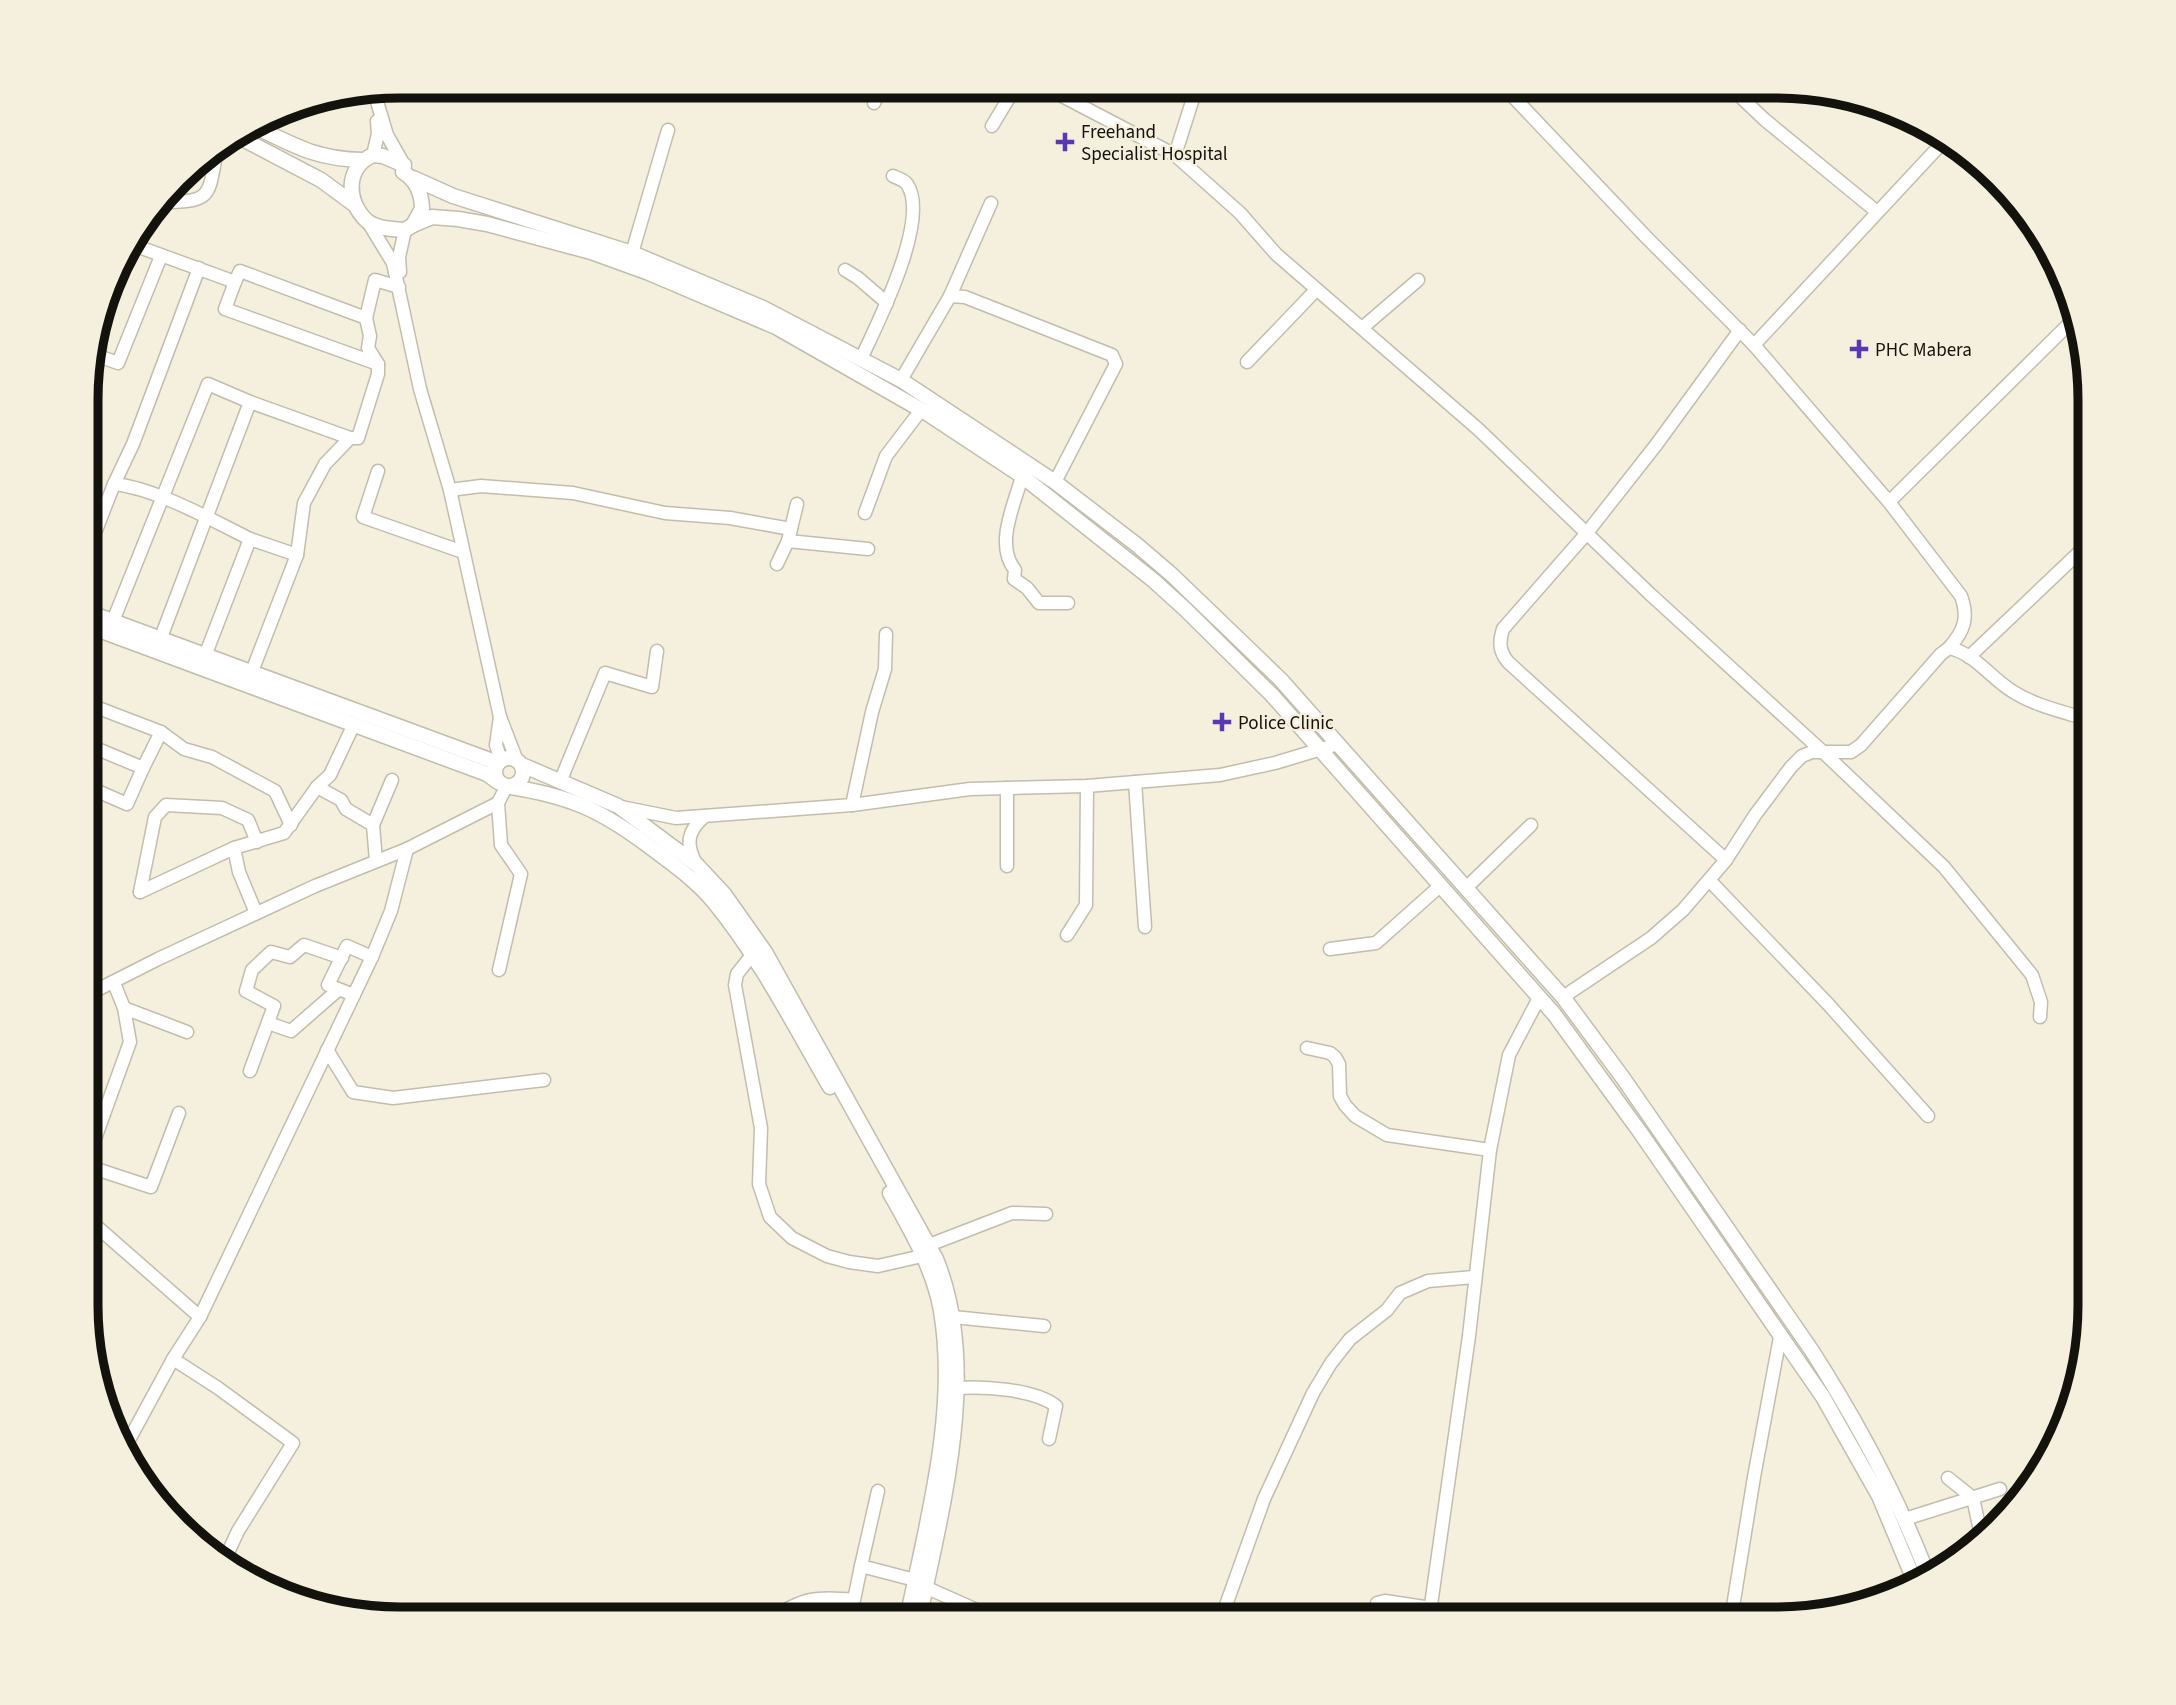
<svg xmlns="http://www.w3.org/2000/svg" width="2176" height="1705" font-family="'Source Sans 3',sans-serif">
<rect width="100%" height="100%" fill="#f5efdd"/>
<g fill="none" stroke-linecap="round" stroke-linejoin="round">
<g stroke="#c2bdac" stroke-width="15">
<g id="minor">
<polyline points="1043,86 1175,155 1240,213 1276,254 1478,429 1650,594 1823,752 1944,867 2032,975 2041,1002 2040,1017"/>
<path d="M1503,86l145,153 106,106 135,157 72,94c8,22 3,35 -12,52"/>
<polyline points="1729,86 1765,120 1876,211"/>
<polyline points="375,95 387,135 404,165"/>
<polyline points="874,103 881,86"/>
<polyline points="992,126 1016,86"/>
<polyline points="373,155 378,134 377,121"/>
<polyline points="1175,155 1197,86"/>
<path d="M161,202c52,0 47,-5 56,-52"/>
<polyline points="368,222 393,263 420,389 450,490 500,717 517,761"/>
<polyline points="128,243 235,282 225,309 378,364"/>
<polyline points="632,253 668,130"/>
<polyline points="845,270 858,278 887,303"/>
<polyline points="400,272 399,257 405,230"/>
<polyline points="235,282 240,271 366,318"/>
<polyline points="950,296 965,297 1112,355 1116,364 1055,482"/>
<polyline points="1362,328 1418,280"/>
<polyline points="1754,345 1945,140"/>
<polyline points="90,353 118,363 161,256"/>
<path d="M861,359c16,-35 70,-140 46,-175 -3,-4 -9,-6 -14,-8"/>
<polyline points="1247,362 1316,290"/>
<polyline points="901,380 950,296 991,203"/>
<polyline points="378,471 363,517 463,552"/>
<path d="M1022,476c-7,28 -28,68 -7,94l-1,9 13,9 12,15h29"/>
<path d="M114,484c41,4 98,36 136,55"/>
<polyline points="450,490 481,486 573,493 665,513 730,518 791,529"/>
<polyline points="1889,502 2074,319"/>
<polyline points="865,513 886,456 921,410"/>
<polyline points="788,541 868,549"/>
<polyline points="88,551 114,484 133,444 199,268"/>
<polyline points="777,564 788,541 797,504"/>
<polyline points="113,621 208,384 250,402 350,438 358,438 378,374 378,364 368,348 370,336 366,318 375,280 399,287"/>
<polyline points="160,640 250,402"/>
<polyline points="205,656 250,539 297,555"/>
<polyline points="1969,657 2090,542"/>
<polyline points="251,674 297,555 304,503 325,464 350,438"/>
<polyline points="88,704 161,732 184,749 212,757 275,791 291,825"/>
<polyline points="500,717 496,745 501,760"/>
<polyline points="88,745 143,768 161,732"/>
<polyline points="560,782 605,673 652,687 657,651"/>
<polyline points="1135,782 1145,927"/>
<polyline points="88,787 127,804 143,768"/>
<polyline points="317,787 341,800 346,809 373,825 376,861"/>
<polyline points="498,803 501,845 521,874 499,970"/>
<polyline points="852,805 872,712 885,669 886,634"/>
<polyline points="621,807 676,818 852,805 970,789 1087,786 1220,775 1275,763 1338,744"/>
<polyline points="373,825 392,780"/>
<polyline points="234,848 239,872 256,913"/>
<path d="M1726,860l-218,-198c-9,-11 -9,-20 -5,-33l83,-95 70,-89 84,-115"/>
<path d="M697,865c-12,-20 -10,-34 8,-49"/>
<polyline points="1007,866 1007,788"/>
<polyline points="1710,881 1828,1004 1928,1116"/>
<polyline points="1466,888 1531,825"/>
<polyline points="140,892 234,848 284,833 317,787 330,775 354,724"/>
<polyline points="140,892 155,817 166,805 222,808 248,820 257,842"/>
<polyline points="1067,935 1086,905 1087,786"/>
<polyline points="1330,949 1376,943 1440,886"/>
<polyline points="752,955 737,974 735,985 761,1128 759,1184 770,1217 792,1238 827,1256 849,1262 878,1266 922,1256"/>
<polyline points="87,995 158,959 315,886 407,849 498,803 506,787"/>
<polyline points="354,995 328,985 347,946 372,957"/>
<path d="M1563,997l88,-59 32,-28 43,-50 29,-45 36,-48 11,-11 10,-4h39l10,-7 80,-91 8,-6c25,5 42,30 63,43 23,15 52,21 78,29"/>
<polyline points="124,1008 187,1032"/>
<polyline points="268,1023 291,1031 338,990"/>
<polyline points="1307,1048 1330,1053 1335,1057 1339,1064 1340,1096 1345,1105 1355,1116 1387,1135 1490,1150"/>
<polyline points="327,1050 353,1092 393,1098 544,1080"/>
<polyline points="250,1071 274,1006 246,991 252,970 271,952 290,957 304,945 342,958"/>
<polyline points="87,1161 130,1042 124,1008 114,983"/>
<polyline points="87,1166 151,1187 179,1113"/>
<polyline points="87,1218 200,1317"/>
<polyline points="87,1240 95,1224"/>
<polyline points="929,1245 1012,1213 1046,1214"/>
<polyline points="953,1317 1044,1326"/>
<polyline points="173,1359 218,1388 293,1443 238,1531 224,1561"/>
<path d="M956,1388c27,-2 78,1 100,18l-7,33"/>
<polyline points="123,1451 173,1359 200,1317 372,957 391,911 407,849"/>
<polyline points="1948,1478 1973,1498 1981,1535"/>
<polyline points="878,1491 861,1566 915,1580 925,1587 997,1619"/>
<polyline points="1905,1519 2000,1489"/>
<polyline points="1377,1603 1385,1601 1431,1608"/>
<path d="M770,1619c33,-21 46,-23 84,-19l7,-34"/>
<polyline points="1221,1619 1264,1499 1313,1393 1331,1363 1350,1339 1387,1310 1400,1293 1428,1281 1474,1277"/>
<polyline points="1429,1619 1469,1336 1490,1150 1509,1055 1539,998"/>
<polyline points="1731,1619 1754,1477 1780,1337"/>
</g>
</g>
<g stroke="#c2bdac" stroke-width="17">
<g id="major">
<path d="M256,127c39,19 61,32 106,33"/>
<polyline points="239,137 321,180 355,205"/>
<path d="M373,155l10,1 21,9 -1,7c13,8 19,22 19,37l-9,16 -8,5c-12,-1 -28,-1 -38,-9 -21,-19 -22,-54 6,-66z"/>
<path d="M413,178l40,18 179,57 131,55 138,72 154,102 82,63 35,30 108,104 283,318 60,81 189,273c46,72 84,142 115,222"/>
<polyline points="413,225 432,217 458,219 487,224 591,252 649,273 776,327 925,412 1022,476 1153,580 1185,609 1272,695 1554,1014 1640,1132 1823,1397 1879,1496 1915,1582"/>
<polyline points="88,612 498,763"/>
<polyline points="88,626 487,774 498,782"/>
<circle cx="509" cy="772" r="14"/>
<path d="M522,765l96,41 79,59 27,29 41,58 171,307c45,110 6,248 -17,360"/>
<path d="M511,787c57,9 88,22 135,57 24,18 49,35 68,58 46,56 80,123 116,185"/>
<path d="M890,1193c20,36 44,76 51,118 17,100 -14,210 -34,308"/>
</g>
</g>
<use href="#minor" stroke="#fff" stroke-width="12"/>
<use href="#major" stroke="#fff" stroke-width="14"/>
</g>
<g fill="#5938b1" stroke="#f5efdd" stroke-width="2.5">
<path d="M1061.5 131.5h7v7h7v7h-7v7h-7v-7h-7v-7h7z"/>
<path d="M1855.5 338.5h7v7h7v7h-7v7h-7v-7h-7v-7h7z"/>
<path d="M1218.5 711.5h7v7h7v7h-7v7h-7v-7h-7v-7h7z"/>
</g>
<g text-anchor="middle" stroke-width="5" stroke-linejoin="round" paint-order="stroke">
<g font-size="19" fill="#14120c" stroke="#f5efdd" text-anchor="start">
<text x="1081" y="138">Freehand<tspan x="1081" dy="22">Specialist Hospital</tspan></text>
<text x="1875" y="356">PHC Mabera</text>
<text x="1238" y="729">Police Clinic</text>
</g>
</g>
<path d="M0 0H2176V1705H0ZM400 98H1776A302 302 0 0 1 2078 400V1305A302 302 0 0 1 1776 1607H400A302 302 0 0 1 98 1305V400A302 302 0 0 1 400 98Z" fill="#f5efdd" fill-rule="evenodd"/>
<path fill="none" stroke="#14120c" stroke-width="9" d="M400 98H1776A302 302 0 0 1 2078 400V1305A302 302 0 0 1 1776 1607H400A302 302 0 0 1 98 1305V400A302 302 0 0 1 400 98Z"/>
</svg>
